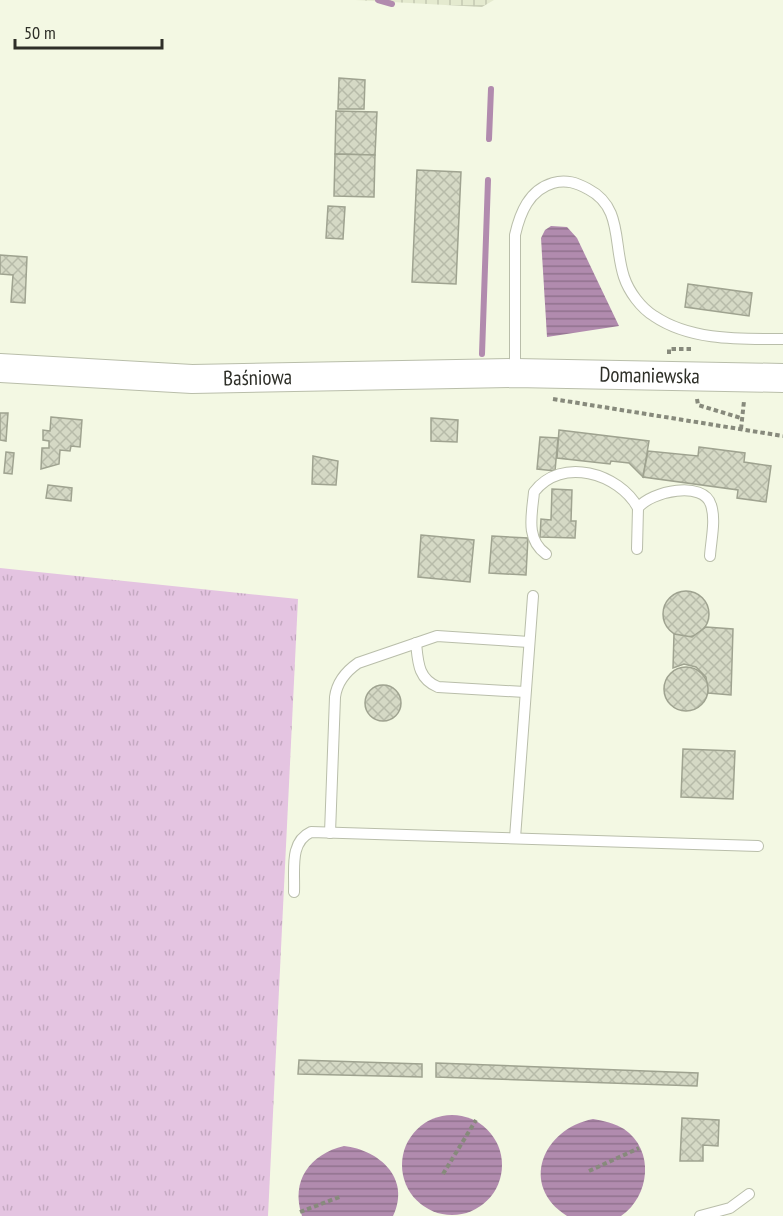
<svg xmlns="http://www.w3.org/2000/svg" width="783" height="1216" font-family="'PT Sans Narrow',sans-serif">
<defs>
<pattern id="industrial-grid" width="8" height="8" patternUnits="userSpaceOnUse" patternTransform="scale(1.5)"><rect width="8" height="8" fill="#e4eacf"/><path d="M0 4h8M4 0v8" fill="none" stroke="#c4c9b2"/></pattern>
<pattern id="grass-tufts" width="24" height="20" patternUnits="userSpaceOnUse" patternTransform="scale(1.5)"><rect width="24" height="20" fill="#e4c4e1"/><path d="M3 7l-1-3M5 7V3M7 7l1-3M15 17l-1-3M17 17v-4M19 17l1-3" fill="none" stroke="#c4a9c1"/></pattern>
<pattern id="water-rules" width="6" height="5" patternUnits="userSpaceOnUse" patternTransform="scale(1.5)"><rect width="6" height="5" fill="#b18bae"/><path d="M0 2.5h6" fill="none" stroke="#90728e"/></pattern>
<pattern id="building-cross-hatch" width="8" height="8" patternUnits="userSpaceOnUse" patternTransform="scale(1.5)"><rect width="8" height="8" fill="#d5d9c5"/><path d="M0 0l8 8M0 8l8-8" fill="none" stroke="#b7bba9"/></pattern>
</defs>
<rect width="100%" height="100%" fill="#f3f8e3"/>
<polygon fill="url(#industrial-grid)" points="355,0 494,0 482,7"/>
<polygon fill="url(#grass-tufts)" points="0,568 298,599 268,1216 0,1216"/>
<g fill="url(#water-rules)">
<polygon points="551,226 567,227 577,238 619,326 547,337 541,238 545,230"/>
<circle cx="452" cy="1165" r="50"/>
<path d="M593,1119c11,2 21,4 31,10 31,21 26,67 -3,87h-54c-48,-30 -25,-87 26,-97z"/>
<path d="M344,1146c35,4 67,32 49,70h-91c-12,-35 8,-62 42,-70z"/>
</g>
<g fill="none" stroke-linecap="round" stroke-linejoin="round">
<g stroke="#b18bae" stroke-width="6">
<polyline points="378,0 392,4"/>
<polyline points="489,139 491,89"/>
<polyline points="482,354 488,180"/>
</g>
</g>
<g fill="url(#building-cross-hatch)" stroke="#9fa390" stroke-width="1.5">
<polygon points="339,78 365,80 364,109 338,109"/>
<polygon points="336,111 377,112 375,155 335,154"/>
<polygon points="335,154 375,155 374,197 334,196"/>
<polygon points="417,170 461,172 456,284 412,282"/>
<polygon points="328,206 345,207 343,239 326,238"/>
<polygon points="0,255 27,257 25,303 11,302 13,275 0,274"/>
<polygon points="688,284 752,293 749,316 685,307"/>
<polygon points="0,413 8,413 6,441 0,440"/>
<polygon points="51,417 82,420 80,447 71,446 70,451 60,450 59,464 41,469 42,448 49,448 49,441 43,440 43,430 50,431"/>
<polygon points="431,418 458,420 457,442 431,441"/>
<polygon points="559,430 649,441 643,477 629,463 611,461 610,464 557,458"/>
<polygon points="540,437 558,438 555,471 537,469"/>
<polygon points="699,447 745,453 744,462 771,466 766,502 737,498 738,490 643,477 648,451 698,456"/>
<polygon points="6,452 14,453 12,474 4,473"/>
<polygon points="313,456 338,461 336,485 312,484"/>
<polygon points="48,485 72,488 71,501 46,498"/>
<polygon points="552,489 572,490 571,521 576,521 575,538 540,537 541,519 551,520"/>
<polygon points="421,535 474,540 470,582 418,577"/>
<polygon points="492,536 528,538 526,575 489,573"/>
<circle cx="686" cy="614" r="23"/>
<polygon points="706,627 733,629 731,695 708,693 706,677 696,667 684,664 673,668 674,634 692,637"/>
<circle cx="686" cy="689" r="22"/>
<circle cx="383" cy="703" r="18"/>
<polygon points="683,749 735,751 733,799 681,797"/>
<polygon points="299,1060 422,1064 422,1077 298,1074"/>
<polygon points="436,1063 698,1073 697,1086 436,1077"/>
<polygon points="682,1118 719,1120 718,1146 703,1145 703,1161 680,1161"/>
</g>
<g fill="none" stroke-linecap="round" stroke-linejoin="round">
<g stroke="#b9beaa" stroke-width="12">
<g id="lane">
<path d="M515,373v-138c5,-22 14,-45 38,-52 13,-4 24,0 35,6 35,18 25,55 36,88 5,15 17,31 30,39 37,25 86,23 129,23"/>
<path d="M637,549l1,-41c13,-17 66,-28 73,-3 5,15 0,35 -1,51"/>
<path d="M546,554c-21,-15 -14,-40 -12,-62 27,-36 85,-19 104,16"/>
<path d="M416,643c2,19 2,36 22,44l87,5"/>
<path d="M330,833l5,-136c2,-15 10,-25 23,-34l79,-27 92,6"/>
<polyline points="515,838 533,596"/>
<path d="M294,892c1,-22 -5,-50 17,-60l447,14"/>
<polyline points="700,1216 730,1208 749,1194"/>
</g>
</g>
<g stroke="#b9beaa" stroke-width="30">
<g id="secondary">
<path id="s1" d="M0,368l192,11 323,-6 268,5"/>
</g>
</g>
<g stroke="#878a7c" stroke-width="4" stroke-dasharray="4.5 3" stroke-linecap="butt">
<polyline points="669,354 669,349 693,349"/>
<polyline points="553,399 783,436"/>
<polyline points="697,399 698,405 741,418"/>
<polyline points="741,429 744,401"/>
<polyline points="589,1171 639,1148"/>
<polyline points="443,1174 476,1120"/>
<polyline points="300,1212 342,1196"/>
</g>
<use href="#lane" stroke="#fff" stroke-width="10"/>
<use href="#secondary" stroke="#fff" stroke-width="28"/>
</g>
<g text-anchor="middle" stroke-width="4.5" stroke-linejoin="round" paint-order="stroke">
<g font-size="21" fill="#2e2f28" stroke="#f3f8e3">
<text dy="7" stroke="none"><textPath href="#s1" startOffset="650">Domaniewska</textPath></text>
<text dy="7" stroke="none"><textPath href="#s1" startOffset="258">Baśniowa</textPath></text>
</g>
</g>
<path d="M15 39v9h147v-9" fill="none" stroke="#2e2f28" stroke-width="3"/>
<text x="24" y="39" font-size="18" fill="#2e2f28" stroke="#f3f8e3" stroke-width="4.5" paint-order="stroke">50 m</text>
</svg>
